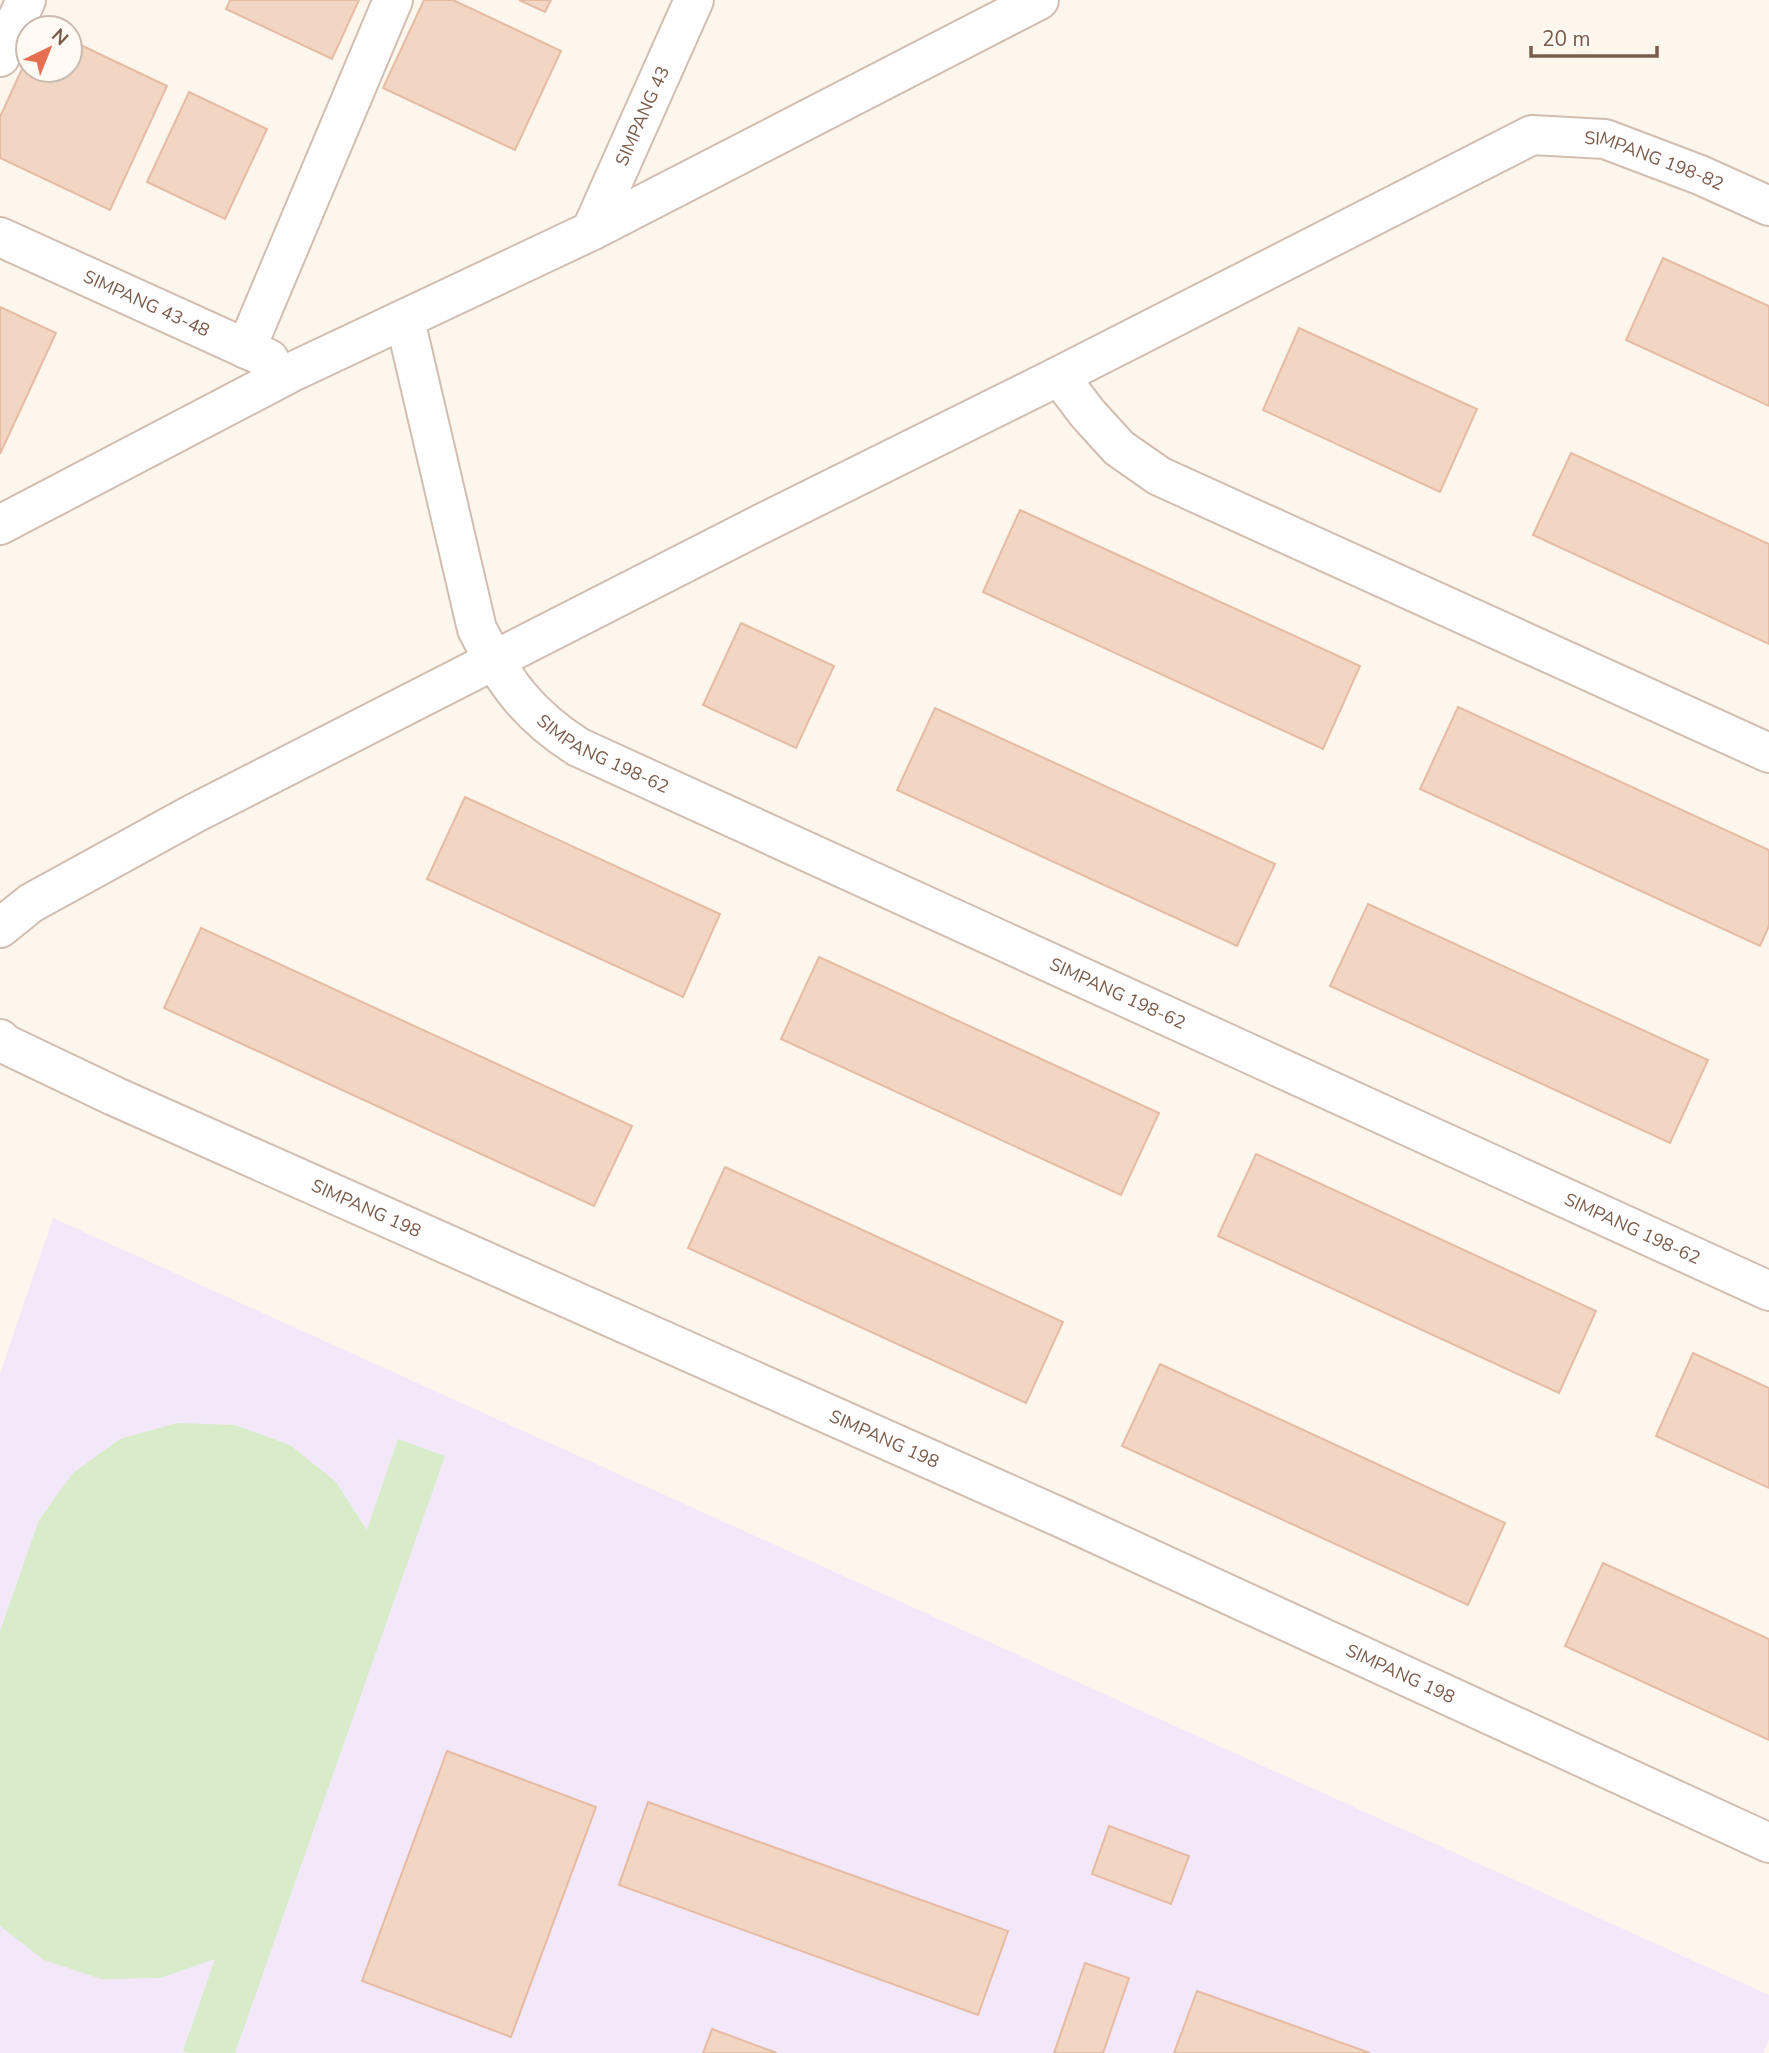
<svg xmlns="http://www.w3.org/2000/svg" width="1769" height="2053" font-family="'Nunito Sans',sans-serif">
<rect width="100%" height="100%" fill="#fdf6ec"/>
<polygon fill="#f3e8fa" points="53,1218 1769,1995 1769,2039 1763,2053 0,2053 0,1374"/>
<polygon fill="#d8ecc9" points="177,1423 235,1425 290,1445 336,1482 367,1530 398,1439 445,1456 235,2053 190,2053 183,2051 215,1959 160,1978 101,1979 44,1960 0,1926 0,1631 39,1520 73,1473 120,1439"/>
<g fill="#f3d5c3" stroke="#e6bba3" stroke-width="2">
<polygon points="230,0 359,0 332,59 226,9"/>
<polygon points="424,0 453,0 561,51 515,150 383,88"/>
<polygon points="519,0 551,0 545,12"/>
<polygon points="70,40 167,86 110,210 0,158 0,117 28,56 28,70 70,70"/>
<polygon points="189,92 267,129 225,219 147,182"/>
<polygon points="1663,258 1769,306 1769,406 1626,340"/>
<polygon points="0,307 56,333 0,454"/>
<polygon points="1299,328 1477,409 1440,492 1263,410"/>
<polygon points="1571,453 1769,544 1769,644 1533,535"/>
<polygon points="1020,510 1360,666 1323,749 983,592"/>
<polygon points="741,623 834,666 796,748 703,705"/>
<polygon points="1458,707 1769,850 1769,926 1760,946 1420,789"/>
<polygon points="935,708 1275,864 1237,946 897,790"/>
<polygon points="465,797 720,914 683,997 427,879"/>
<polygon points="1368,904 1708,1060 1670,1143 1330,986"/>
<polygon points="201,928 632,1126 594,1206 164,1008"/>
<polygon points="819,957 1159,1113 1121,1195 781,1039"/>
<polygon points="1256,1154 1596,1311 1559,1393 1218,1236"/>
<polygon points="725,1167 1063,1322 1026,1403 688,1248"/>
<polygon points="1693,1353 1769,1388 1769,1488 1656,1436"/>
<polygon points="1160,1364 1505,1523 1468,1605 1122,1446"/>
<polygon points="1603,1563 1769,1639 1769,1740 1565,1646"/>
<polygon points="447,1751 596,1807 511,2037 362,1981"/>
<polygon points="648,1802 1008,1931 978,2015 619,1885"/>
<polygon points="1109,1826 1189,1856 1171,1904 1092,1874"/>
<polygon points="1085,1963 1129,1978 1103,2053 1054,2053"/>
<polygon points="1197,1991 1370,2053 1174,2053"/>
<polygon points="712,2029 777,2053 703,2053"/>
</g>
<g fill="none" stroke-linecap="round" stroke-linejoin="round">
<g stroke="#d1beb0" stroke-width="42">
<g id="street">
<polyline points="0,57 26,0"/>
<path id="s1" d="M591,231l103,-231"/>
<path id="s2" d="M0,237l269,122"/>
<path id="s3" d="M405,320l72,309c27,53 51,86 101,118l1191,544"/>
<polyline points="246,349 393,0"/>
<polyline points="1059,376 1088,414 1119,448 1159,476 1769,753"/>
<polyline points="0,525 294,371 591,231 1039,0"/>
<path id="s4" d="M0,928l31,-25 162,-89 568,-290 298,-148 473,-241 73,4 95,36 69,31"/>
<path id="s5" d="M0,1039l5,5 109,52 950,423 705,324"/>
</g>
</g>
<use href="#street" stroke="#fff" stroke-width="38"/>
</g>
<g text-anchor="middle" stroke-width="7" stroke-linejoin="round" paint-order="stroke">
<g font-size="18" fill="#7a5c4d" stroke="#fffaf3">
<text dy="6" stroke="none"><textPath href="#s1" startOffset="126">SIMPANG 43</textPath></text>
<text dy="6" stroke="none"><textPath href="#s4" startOffset="1852">SIMPANG 198-82</textPath></text>
<text dy="6" stroke="none"><textPath href="#s2" startOffset="161">SIMPANG 43-48</textPath></text>
<text dy="6" stroke="none"><textPath href="#s3" startOffset="500">SIMPANG 198-62</textPath></text>
<text dy="6" stroke="none"><textPath href="#s3" startOffset="1068">SIMPANG 198-62</textPath></text>
<text dy="6" stroke="none"><textPath href="#s5" startOffset="404">SIMPANG 198</textPath></text>
<text dy="6" stroke="none"><textPath href="#s3" startOffset="1634">SIMPANG 198-62</textPath></text>
<text dy="6" stroke="none"><textPath href="#s5" startOffset="971">SIMPANG 198</textPath></text>
<text dy="6" stroke="none"><textPath href="#s5" startOffset="1538">SIMPANG 198</textPath></text>
</g>
</g>
<g transform="translate(49 49) rotate(43)"><circle r="33" fill="#fffaf3" stroke="#cabbb1" stroke-width="2"/>
<path d="M0-5L12 26L0 18L-12 26Z" fill="#e76f51"/>
<text y="-10" font-size="19" font-weight="bold" text-anchor="middle" fill="#7a5c4d">N</text>
</g>
<path d="M1531 46v10h126v-10" fill="none" stroke="#7a5c4d" stroke-width="3.5"/>
<text x="1542" y="46" font-size="21" fill="#7a5c4d" stroke="#fffaf3" stroke-width="5" paint-order="stroke">20 m</text>
</svg>
